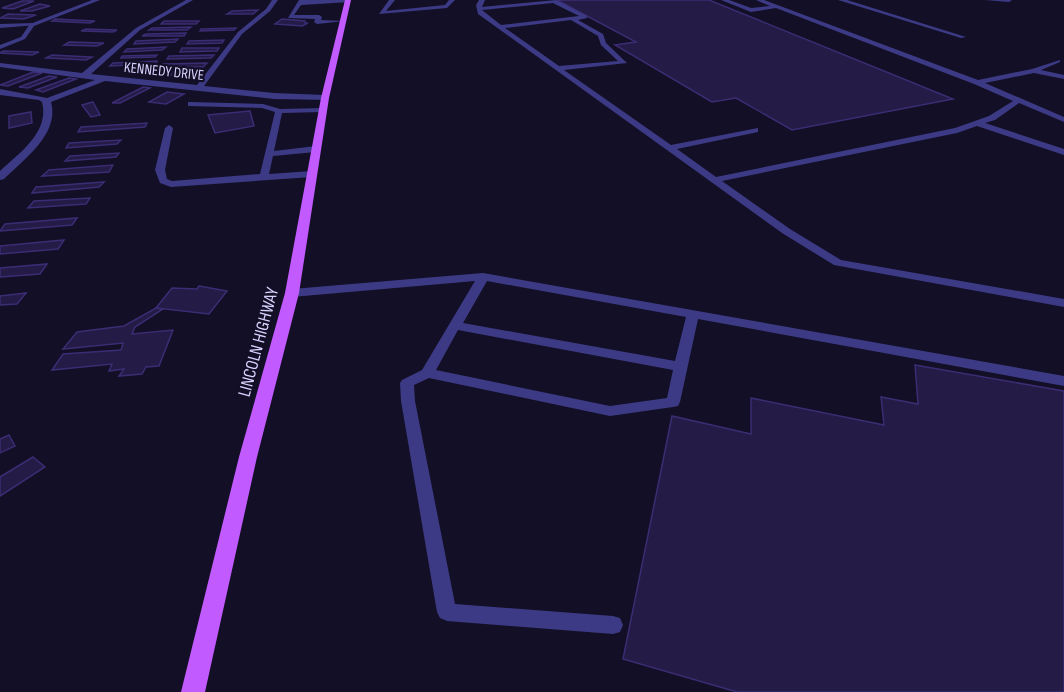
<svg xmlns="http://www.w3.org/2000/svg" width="1064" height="692" font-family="'Sofia Sans Condensed',sans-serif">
<rect width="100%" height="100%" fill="#130f26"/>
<g fill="#241b47" stroke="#3b2d73" stroke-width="1.5">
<polygon points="557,0 709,0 953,99 792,130 736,98 712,102 615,45 636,42"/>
<polygon points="22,1 34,1 13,9 2,8"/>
<polygon points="40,4 50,6 32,11 20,11"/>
<polygon points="258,10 253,14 227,14 232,11"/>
<polygon points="8,14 36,15 24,19 0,18"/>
<polygon points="55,19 95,21 90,23 52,21"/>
<polygon points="282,19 305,21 305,23 308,23 302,26 275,24"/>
<polygon points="164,21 199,21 196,24 161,24"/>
<polygon points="191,27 187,30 149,30 152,28"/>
<polygon points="236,28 234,30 200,31 201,29"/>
<polygon points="86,29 117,30 113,32 81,31"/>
<polygon points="186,33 184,36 142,36 146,34"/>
<polygon points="178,39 175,42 134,44 136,41"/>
<polygon points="224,40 222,43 187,44 189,41"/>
<polygon points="69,42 104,43 97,46 64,45"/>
<polygon points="166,47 162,50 124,52 127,49"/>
<polygon points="182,48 219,48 217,51 180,52"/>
<polygon points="3,51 39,52 32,55 0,53"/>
<polygon points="52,55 92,57 86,60 46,58"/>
<polygon points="157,55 155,57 121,58 122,56"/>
<polygon points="214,55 211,58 167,59 169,56"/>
<polygon points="157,61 156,64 110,66 113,63"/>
<polygon points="207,63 203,67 159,67 163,64"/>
<polygon points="200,71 196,75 154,75 159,72"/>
<polygon points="33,72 42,73 8,86 0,85"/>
<polygon points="49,76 57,77 28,88 19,87"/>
<polygon points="69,78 76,79 43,92 36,90"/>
<polygon points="143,87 150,88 120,103 112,103"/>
<polygon points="167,92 184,94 166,104 149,102"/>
<polygon points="93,102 100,115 91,117 82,105"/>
<polygon points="250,111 254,126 215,133 208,115"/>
<polygon points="31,112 32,123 9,128 9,116"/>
<polygon points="147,123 145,127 78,132 81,127"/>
<polygon points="121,140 117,144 66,148 69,143"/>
<polygon points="119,153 116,157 65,161 70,156"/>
<polygon points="113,165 109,172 42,176 49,170"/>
<polygon points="104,182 99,187 32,193 36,187"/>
<polygon points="90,198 86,204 28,208 34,201"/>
<polygon points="77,218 72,225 0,231 5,224"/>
<polygon points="64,240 58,249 0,254 0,246"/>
<polygon points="47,264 40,274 0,277 0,268"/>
<polygon points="199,286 227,291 209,314 156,308 172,288 197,289"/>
<polygon points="26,293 17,304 0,305 0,296"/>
<polygon points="156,308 163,309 135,327 132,334 173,330 159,366 146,367 142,374 119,376 124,369 109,371 112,364 52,370 63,354 121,350 123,343 63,349 77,332 124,326"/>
<polygon points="915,365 1064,391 1064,692 737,692 623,659 672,416 751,434 751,398 884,425 881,397 918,404"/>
<polygon points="9,435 15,446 0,453 0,439"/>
<polygon points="33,457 45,467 0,496 0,477"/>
</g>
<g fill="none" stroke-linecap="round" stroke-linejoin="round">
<g fill="#3d3a85" fill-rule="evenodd">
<polygon points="299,0 347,0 350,2 301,5 294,15 319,15 322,17 321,20 344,21 317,24 314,22 315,19 288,18"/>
<polygon points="389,0 395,0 386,11 445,5 449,0 455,0 447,8 379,14"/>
<path d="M479,0h6l-3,7 74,-7 31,16v2l-9,2 25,14 3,9 21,20 -63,7 107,75 87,-17v4l-81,17 39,28 239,-49 34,-12 24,-15 -39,-17 -198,-76 -25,4 -30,-12h8l22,8 19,-2 -14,-6h8l214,80 54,-11 28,-9v2l-19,8 23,5v4l-30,-6 -49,10 79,34v5l-45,-19 -24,17 -10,3 79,26v6l-87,-29 -20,7 -235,48 68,48 51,31 223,39v8l-230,-42 -52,-32 -304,-219 -2,-9zM553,3l26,13 -78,9 -19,-15zM571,20l27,16 3,9 17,16 -59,5 -54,-38z"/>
<polygon points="838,0 847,0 966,37 961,38"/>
<polygon points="985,0 1012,0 1009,2"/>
<polygon points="0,24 34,23 37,25 0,28"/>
<polygon points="191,102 263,104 280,109 326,108 327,110 323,112 282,113 274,151 316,146 320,149 316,152 273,156 269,174 312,171 317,174 312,177 171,187 160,183 155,170 165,128 169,125 173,128 165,170 167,179 172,181 260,174 275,112 262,108 188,106 188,102"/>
<path d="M483,273l581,103v10l-366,-67 -18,83 -2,4 -5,1 -63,9 -181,-38 -15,7 1,16 40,203 158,12 7,2 3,7 -3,7 -7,2 -166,-13 -7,-3 -3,-6 -36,-211 -1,-18 2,-3 20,-10 53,-89 -183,16 -6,-4 6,-4zM487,281l199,36 -11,44 -212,-38zM458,330l215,40 -6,28 -57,8 -174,-36z"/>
</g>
<g fill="#3d3a85" fill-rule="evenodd">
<polygon points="92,0 100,0 34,26 25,39 0,49 0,45 21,37 30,24"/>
<path d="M186,0h7l-53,30 -49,44 106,11 41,-53 28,-23 6,-9h6l-8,11 -28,23 -38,52 70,7 51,2 3,1v4l-54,-1 -169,-18 -54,21c9,32 -28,58 -47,77l-4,1v-9c19,-18 50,-39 42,-69l-3,-2 -39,-5v-6l47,9 48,-18 -95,-13v-4l82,10 54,-45z"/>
</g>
<polygon fill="#c25bff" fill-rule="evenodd" points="345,0 351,0 329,98 299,293 257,457 205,692 181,692 239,457 285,293 321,98"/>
</g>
<g text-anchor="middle" stroke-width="4.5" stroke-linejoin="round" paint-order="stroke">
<g font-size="15" fill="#d9d4ff" stroke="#130f26">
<text transform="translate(164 71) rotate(6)" y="5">KENNEDY DRIVE</text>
</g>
<g font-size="18" fill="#d9d4ff" stroke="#130f26">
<text transform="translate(258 342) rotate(-75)" y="6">LINCOLN HIGHWAY</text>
</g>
</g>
</svg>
